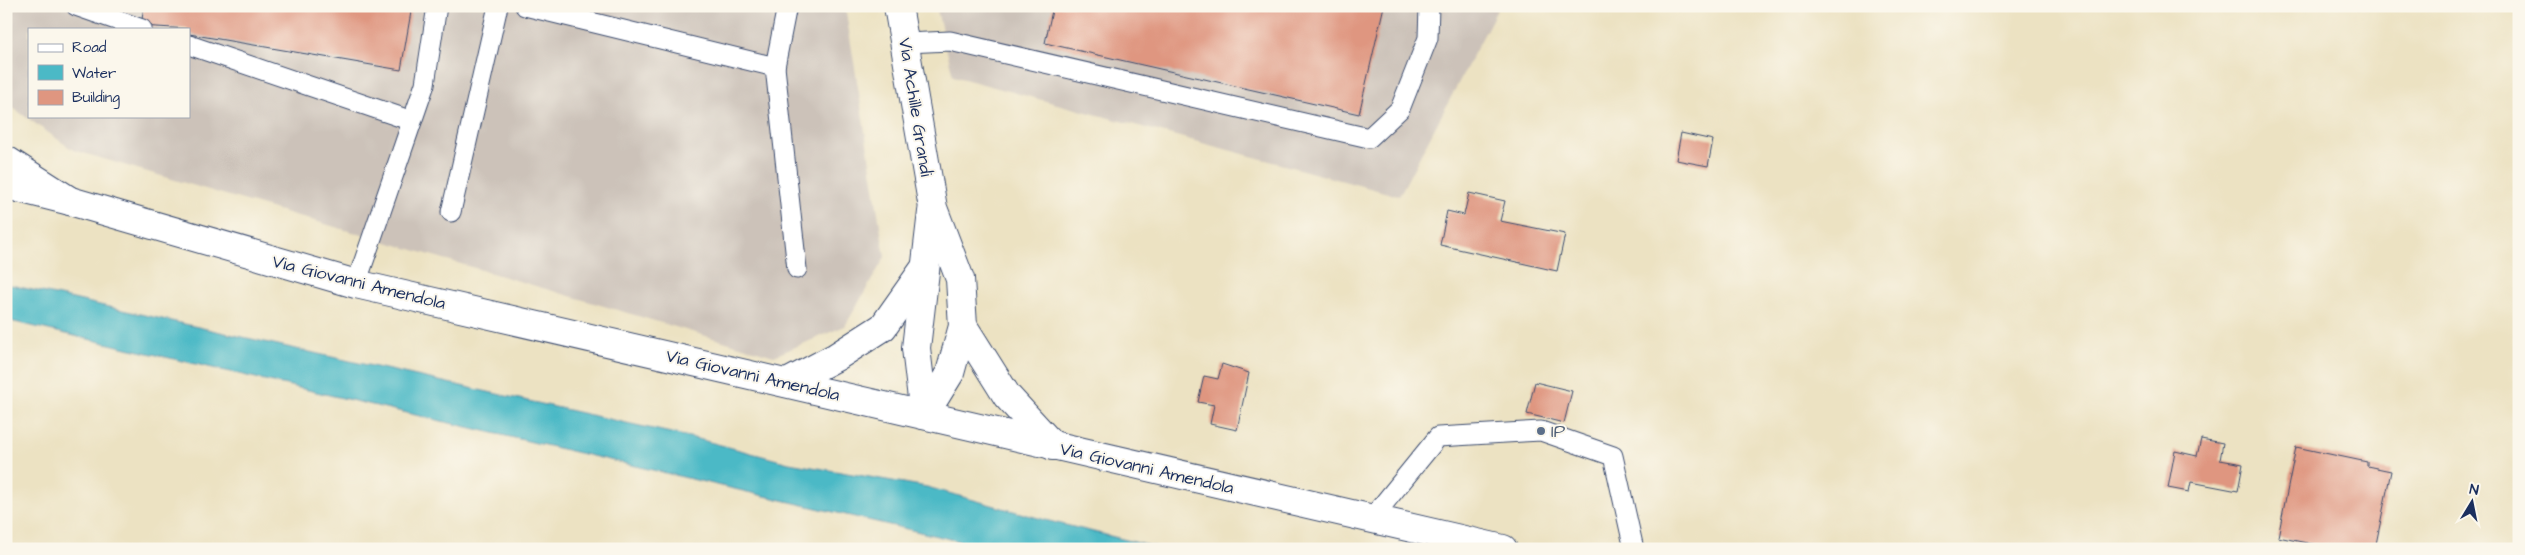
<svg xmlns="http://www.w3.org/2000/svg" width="2525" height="555" font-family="'Architects Daughter',sans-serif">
<rect width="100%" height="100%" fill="#fbf7ec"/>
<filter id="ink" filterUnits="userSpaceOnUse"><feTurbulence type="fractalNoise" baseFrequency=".02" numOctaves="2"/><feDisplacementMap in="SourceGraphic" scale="10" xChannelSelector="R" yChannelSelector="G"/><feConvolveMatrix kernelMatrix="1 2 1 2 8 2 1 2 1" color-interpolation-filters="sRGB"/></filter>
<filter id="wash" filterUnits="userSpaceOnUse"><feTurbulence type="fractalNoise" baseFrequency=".0096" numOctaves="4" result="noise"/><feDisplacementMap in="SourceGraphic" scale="20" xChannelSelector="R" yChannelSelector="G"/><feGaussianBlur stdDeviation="1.12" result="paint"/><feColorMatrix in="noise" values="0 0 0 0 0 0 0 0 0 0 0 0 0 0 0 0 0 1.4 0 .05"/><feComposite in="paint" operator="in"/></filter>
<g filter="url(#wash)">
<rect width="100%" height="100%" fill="#ece2c2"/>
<g fill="#ccc2b9" fill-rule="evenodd">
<path d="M6,6h839l40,251 -40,69 -71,30 -701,-206 -67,-47zM29,29h160v87h-160z"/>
<polygon points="936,6 1499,6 1399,196 953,76"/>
</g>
<polygon fill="#4bb9c6" stroke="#337492" points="6,284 698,439 789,463 927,487 1049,521 1163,549 993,549 6,320"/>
<g id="blocks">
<g fill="#df9680">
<polygon points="144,6 412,6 401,70 189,34 189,29 141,26"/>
<polygon points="1053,6 1384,6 1359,114 1045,43"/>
<polygon points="1681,133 1713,140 1708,166 1676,160"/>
<polygon points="1469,193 1505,201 1500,221 1565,234 1557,271 1440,245 1447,211 1464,215"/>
<polygon points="1222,364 1249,373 1237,430 1210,424 1214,405 1198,402 1204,376 1218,379"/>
<polygon points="1535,382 1572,391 1564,423 1527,414"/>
<polygon points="2201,439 2223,443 2220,460 2243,464 2238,491 2191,482 2189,492 2168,488 2175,451 2197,456"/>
<polygon points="2296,447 2367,462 2367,466 2391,471 2375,549 2350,546 2350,549 2336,549 2278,537"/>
</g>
</g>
</g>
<g filter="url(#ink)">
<use href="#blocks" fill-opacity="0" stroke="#3a4a6d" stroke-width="1"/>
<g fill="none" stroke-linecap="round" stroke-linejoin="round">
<g stroke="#3a4a6d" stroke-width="21">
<g id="service">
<polyline points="76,6 142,29"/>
<polyline points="525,6 775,67 787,6"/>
<polyline points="906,43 950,41 1369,138 1400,109 1428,38 1429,6"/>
<polyline points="189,45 412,121"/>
<polyline points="775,67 797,269"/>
<polyline points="451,212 498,6"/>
<polyline points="356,284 425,84 437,6"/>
<polyline points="1372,518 1438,437 1541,431 1613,456 1634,549"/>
</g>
</g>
<g stroke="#3a4a6d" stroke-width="30">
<g id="minor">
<polyline points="898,6 933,208 960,279 963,326 950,373 924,415"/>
<polyline points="963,326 1007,396 1053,446"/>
<polyline points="787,383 836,357 883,327 924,269"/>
<polyline points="924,415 916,348 932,212"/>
</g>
</g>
<g stroke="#3a4a6d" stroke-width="30">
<polyline id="secondary" points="6,185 70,201 356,284 1503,549"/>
</g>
<g stroke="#3a4a6d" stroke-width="30">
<polyline id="motorway" points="6,160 70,201"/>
</g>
<use href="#service" stroke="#fff" stroke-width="19"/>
<use href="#minor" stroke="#fff" stroke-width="28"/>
<use href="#secondary" stroke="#fff" stroke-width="28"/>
<use href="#motorway" stroke="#fff" stroke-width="28"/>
</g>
</g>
<circle fill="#5c6f8a" stroke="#fbf7ec" stroke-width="2" cx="1541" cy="431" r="5"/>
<g text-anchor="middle" stroke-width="4" stroke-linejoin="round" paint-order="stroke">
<g font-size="18" fill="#1b2f5e" stroke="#fbf7ec">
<text transform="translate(916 107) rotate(81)" y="6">Via Achille Grandi</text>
<text transform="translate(359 282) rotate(14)" y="6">Via Giovanni Amendola</text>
<text transform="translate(753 375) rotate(13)" y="6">Via Giovanni Amendola</text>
<text transform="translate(1147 468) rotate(13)" y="6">Via Giovanni Amendola</text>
</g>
<g font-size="18" fill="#4e5e75" stroke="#fbf7ec" text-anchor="start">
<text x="1551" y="437">IP</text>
</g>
</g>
<rect width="2525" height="555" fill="none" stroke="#fbf7ec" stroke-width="25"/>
<rect x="28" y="28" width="162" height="90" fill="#fbf7ec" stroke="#a1a7b3"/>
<rect x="38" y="44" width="25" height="8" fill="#ffffff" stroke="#a1a7b3"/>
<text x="72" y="52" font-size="15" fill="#1b2f5e">Road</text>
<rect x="38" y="65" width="25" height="15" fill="#4bb9c6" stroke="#a1a7b3"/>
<text x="72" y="78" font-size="15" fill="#1b2f5e">Water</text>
<rect x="38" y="90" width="25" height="15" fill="#df9680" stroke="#a1a7b3"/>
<text x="72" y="102" font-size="15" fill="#1b2f5e">Building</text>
<g transform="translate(2472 502) rotate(10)" stroke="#fbf7ec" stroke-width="4" paint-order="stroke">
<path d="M0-4L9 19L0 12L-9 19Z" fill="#1b2f5e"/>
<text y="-8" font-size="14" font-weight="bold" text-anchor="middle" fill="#1b2f5e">N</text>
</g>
</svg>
